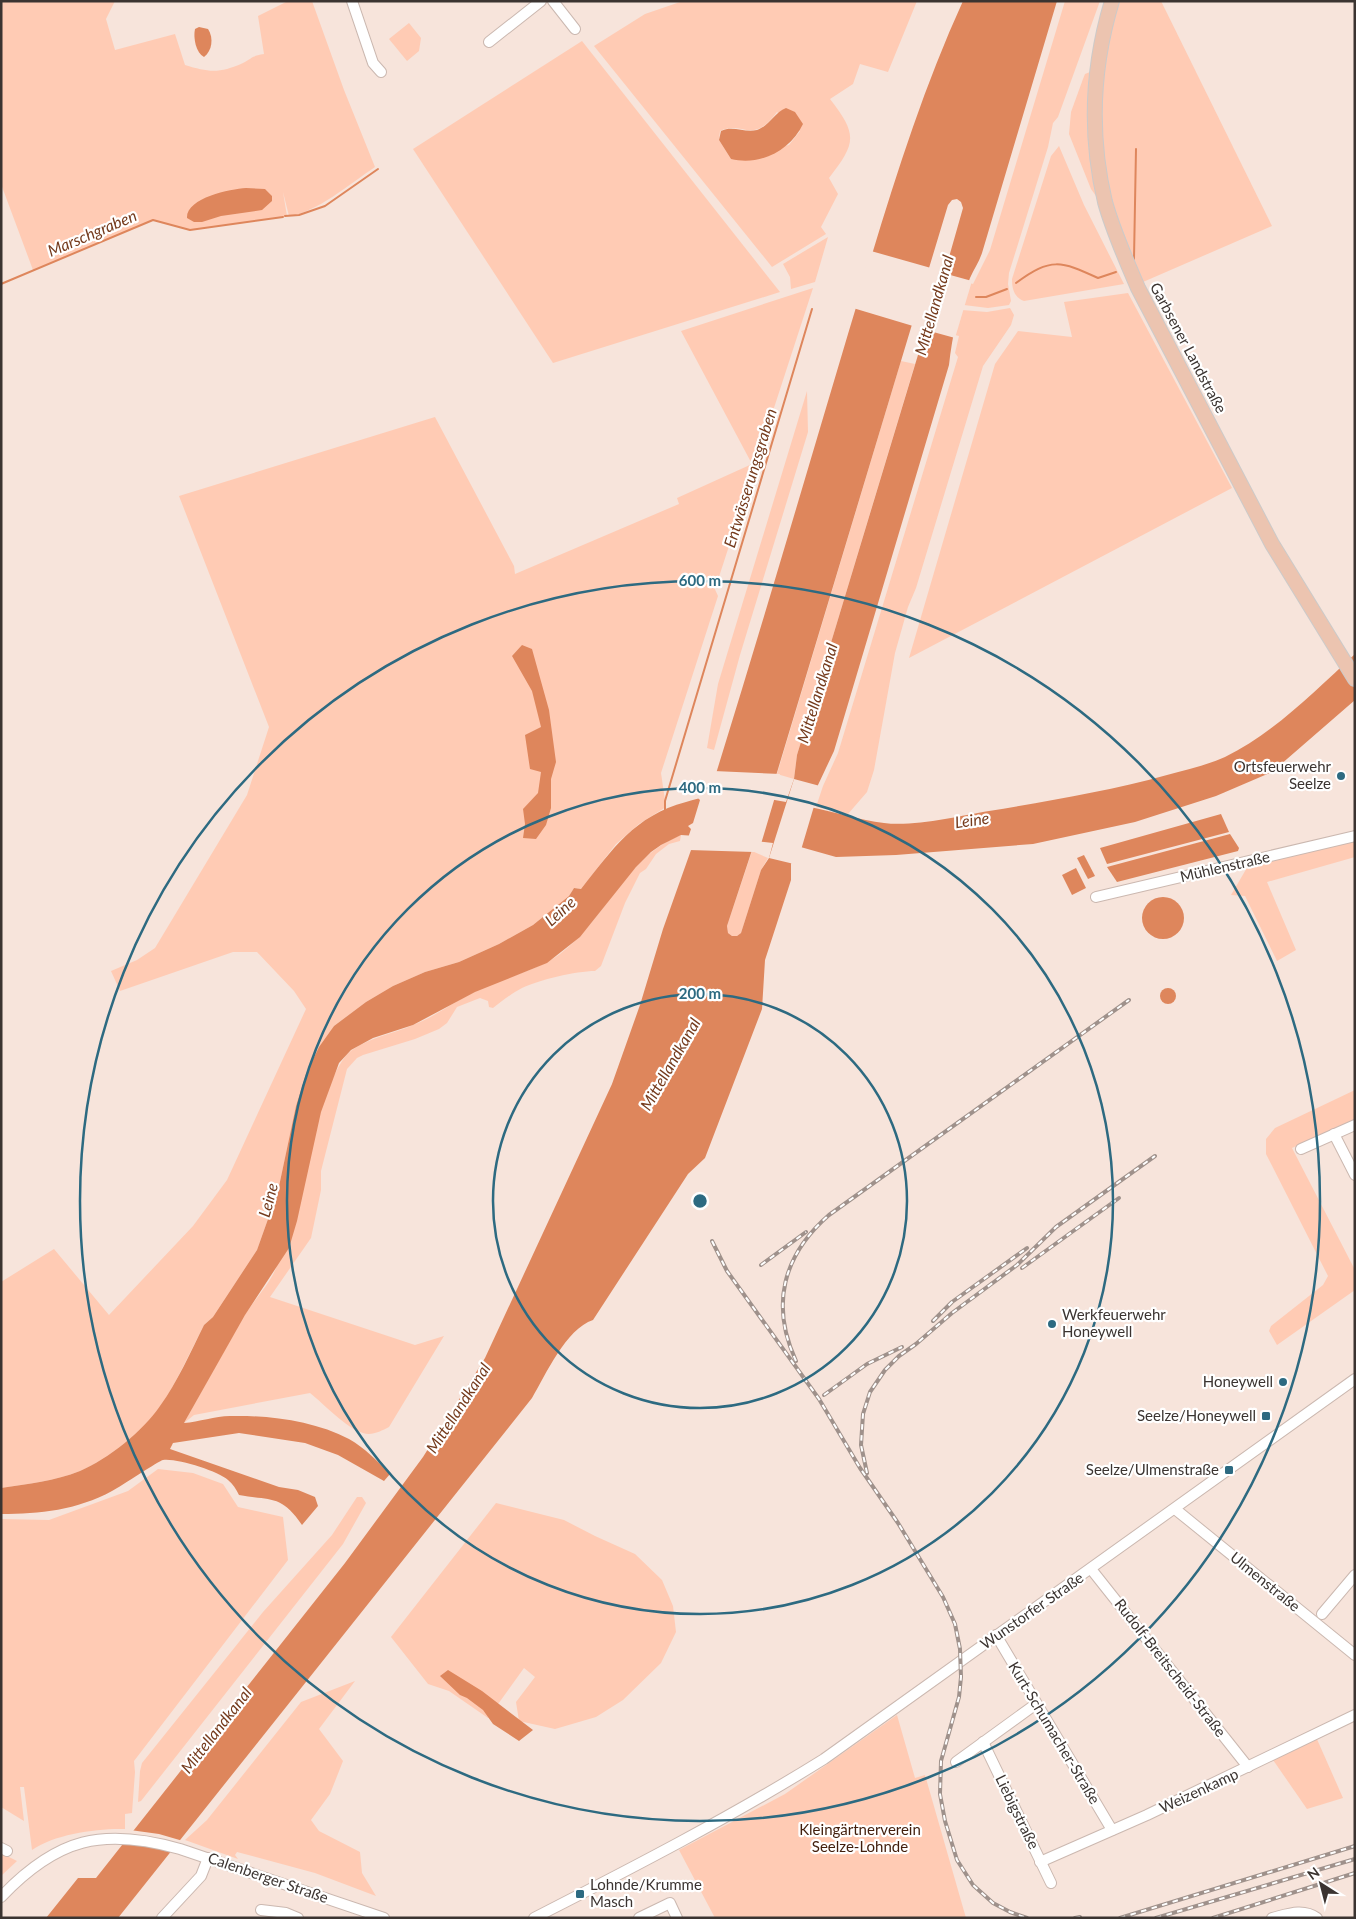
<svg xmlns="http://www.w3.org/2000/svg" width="1356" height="1919" font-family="Lato,sans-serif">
<rect width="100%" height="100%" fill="#f7e4db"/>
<g fill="#ffcbb4" fill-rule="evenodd">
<path d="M1,1h114l-9,18 9,31 60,-16 10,31c23,7 34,9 58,-2 10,-5 8,-7 21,-9l-6,-38 30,-15h24l32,89 31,77c-24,16 -59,46 -86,49l-6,-24 4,24 -97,14 -37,-10 -120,50 -32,-86z"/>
<path d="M683,1h234l-29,71 -28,-8 -7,20 -23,15c28,36 26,44 -1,79l9,16 -17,33 5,7 -54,33 -178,-221 51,-32zM777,112l23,19 -11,14 -58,14 -12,-19 1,-9c23,-11 32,15 57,-19z"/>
<polygon points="1065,1 1100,1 1058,117 1053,123 1048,147 1009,273 1008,284 1011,301 1009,305 988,308 964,305 970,283 973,284 990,250"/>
<polygon points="1116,1 1161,1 1272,226 1143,282 1140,281 1132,266 1106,185 1099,93"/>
<polygon points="409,23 421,38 419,51 407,61 389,39"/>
<polygon points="582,41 780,292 553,363 413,149"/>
<polygon points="1090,72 1092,73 1097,195 1096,196 1091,189 1069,134 1071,112 1083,79 1085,74"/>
<path d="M1059,146l25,59 40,79 -100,17c-10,-4 -12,-12 -12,-22l39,-123z"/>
<polygon points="828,237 815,282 791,289 790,277 783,264"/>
<path d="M813,288l-97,298 -3,-1 5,11 -57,177 5,34 -27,17 -23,20 -35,45 -7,-1 -5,8 -36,29 -34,19 -40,18 -34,10 -32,14 -27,16 -32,24 -28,48 -10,32 -18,85 -21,59 -44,67 -9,8c-13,25 -28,59 -44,82 -17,24 -52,52 -80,64 -25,10 -52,13 -79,17v-206l53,-33 55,66 84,-89 34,-46 79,-171 -12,-18 -37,-39h-24l-113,39 -9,-20 26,-11 18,-12 92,-153 22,-68 -90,-231 256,-79 79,149 1,8 164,-70 -2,-6 75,-34 -71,-133z"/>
<polygon points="1128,293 1232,488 909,658 995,364 1018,331 1072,337 1064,302"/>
<polygon points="1010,308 1014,315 1011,325 983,366 916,588 908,607 895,653 874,770 867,792 848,814 816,807 823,786 838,753 958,357 955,353 959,336 955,335 962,310 987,312"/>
<polygon points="901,361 915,364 797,755 794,779 777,774"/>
<polygon points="807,391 808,432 740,655 714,750 707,748 718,684"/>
<path d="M681,835l-1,6 -11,3 -13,10 -10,15 -6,4 -15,30 -24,63 -6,5c-19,0 -56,9 -73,17 -10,5 -20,13 -29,20l-4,-1 -1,-6 -8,-3 -23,9 -10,16 -8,6 -24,10 -52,16 -6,3 -10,11 -26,102v19l-10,48 -41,59 145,48 29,-9 -55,91c-8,4 -17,9 -26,6 -17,-5 -39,-29 -53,-40l-116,22 -10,8c20,-36 40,-72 60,-107 10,-16 25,-31 32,-48 17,-44 44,-196 76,-218 19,-13 40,-16 61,-25 22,-8 40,-23 61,-33 28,-14 60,-20 86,-38 46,-34 65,-97 121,-119z"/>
<polygon points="1355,841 1355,857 1267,882 1296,950 1277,961 1245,896 1231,895 1248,866"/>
<polygon points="752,851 768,858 761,870 741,933 737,936 732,936 728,933 727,926"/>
<polygon points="1355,1090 1355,1119 1292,1148 1355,1270 1355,1290 1277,1345 1269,1331 1271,1326 1323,1285 1328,1276 1266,1154 1266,1139 1275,1128"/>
<path d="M158,1469l35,4 30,11 15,23 45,10 5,43 -154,201 1,11 -3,41 -7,1v15c-26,-1 -71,5 -93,21l-8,-63h-4l4,34 -23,-14v-288l48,1 79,-29z"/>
<polygon points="357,1497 362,1497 366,1503 343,1544 141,1801 138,1802 140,1771 142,1763 263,1612 332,1535"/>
<polygon points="496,1503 564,1520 595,1536 635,1554 662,1580 673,1606 676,1632 661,1663 623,1700 596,1717 555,1729 519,1721 516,1702 535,1677 524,1668 488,1718 449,1691 428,1684 391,1637"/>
<polygon points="355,1681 319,1729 343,1761 330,1794 311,1820 319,1831 360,1852 362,1873 376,1896 315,1873 237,1852 235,1855 238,1859 185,1840 207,1820 301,1702"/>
<polygon points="897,1715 915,1778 925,1775 966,1918 715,1918 679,1850 785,1794"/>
<polygon points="1316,1737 1343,1798 1307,1809 1271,1757"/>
<polygon points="1,1853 17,1861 1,1876"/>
</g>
<g fill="#de865c" fill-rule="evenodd">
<path d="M963,1h94l-75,252c-3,9 -8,16 -12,25 -11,27 -18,58 -21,87l-115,386 -16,34 -8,22c25,5 50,13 74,16 29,4 76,-7 105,-12 60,-10 120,-20 178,-36 19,-5 40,-10 58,-18 49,-24 90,-66 130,-103v46l-83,72 -56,24 -81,26 -102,22 -137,11 -60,2 -39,-11 -6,18v16l-26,80 -3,49 -57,149 -17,16 -95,146c-27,9 -47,54 -61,78l-414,520h-72l32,-40h18l249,-315 78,-106 62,-99 127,-274 28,-79 23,-76 33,-93 -15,-1 -20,10 -10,7 -15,15 -56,70 -33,26 -72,29 -62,33 -40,13 -22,12 -12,13 -18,49 -24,109 -8,27 -44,67 -61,108c15,-1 31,-7 46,-7 38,-1 85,5 119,23 16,9 28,22 41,35l-6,7 -46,-26 -33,-12 -66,-10 -66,10 -3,6 109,38 19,3 17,7 3,9 -16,19c-21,-31 -31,-24 -63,-30 -3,-6 -6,-11 -11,-15 -10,-9 -51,-22 -65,-20 -3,0 -43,27 -51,31 -35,19 -72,23 -111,23v-26c27,-4 54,-7 79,-17 28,-12 63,-40 80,-65 17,-23 31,-55 44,-81l9,-8 44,-67 21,-59 18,-85 10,-32 13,-27 15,-21 32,-24 27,-16 32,-14 34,-10 40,-18 34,-19 36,-29 5,-8 7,1c32,-40 53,-73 105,-87 8,-2 15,-5 23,-6 48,-153 93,-308 139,-462 34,-112 66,-226 115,-333zM957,199l4,3 2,6 -35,123 -7,14 -124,410 -3,24 -8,23 -17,-3 179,-594 4,-5zM755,841l18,2 -4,15 -8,12 -20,63 -4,3h-5l-4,-3 -1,-7z"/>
<path d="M199,27l9,2c6,9 4,22 -4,28 -8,-4 -11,-19 -9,-28z"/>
<path d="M786,108l9,4 8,12c-13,27 -43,42 -72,35l-12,-19 2,-9c12,-6 23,2 36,-1 12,-4 17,-17 29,-22z"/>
<path d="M246,188l19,1 7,7v5l-10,9 -41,6 -19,6h-8l-7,-4c-1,-20 43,-29 59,-30z"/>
<polygon points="522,645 532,649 549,710 556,762 551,779 551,808 546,825 536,839 523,838 525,824 523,809 538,793 541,772 530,769 525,735 541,727 532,691 512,656"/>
<polygon points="1221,814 1229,832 1107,864 1100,848"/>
<polygon points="1230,834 1239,848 1238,851 1117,882 1107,867"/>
<polygon points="1084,855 1095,876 1088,879 1077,858"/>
<polygon points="1076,868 1086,888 1072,895 1062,875"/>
<circle cx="1163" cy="918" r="21"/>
<circle cx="1168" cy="996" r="8"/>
<polygon points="448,1670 482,1691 533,1730 519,1741 493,1724 483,1710 467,1698 460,1695 440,1676"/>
</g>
<g fill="#f7e4db">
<polygon points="871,251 931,268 913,326 853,308"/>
<polygon points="943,273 972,281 955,338 926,330"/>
<polygon points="714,771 780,774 772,797 775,797 761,844 757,843 754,852 689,850 693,839 688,838 691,829 688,826 693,823 700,800 697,797 707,794"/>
<polygon points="794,779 820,786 801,850 799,849 794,864 769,858"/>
<polygon points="130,1830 159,1834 183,1841 174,1853 156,1848 120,1842"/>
</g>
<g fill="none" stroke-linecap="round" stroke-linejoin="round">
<g stroke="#de865c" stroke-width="2">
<polyline points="285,216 299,215 325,206 378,169"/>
<polyline points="1134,259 1136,149"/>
<path d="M1016,283c35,-26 45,-22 82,-5l18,-6"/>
<polyline points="1,284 153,220 190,230 283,217"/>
<polyline points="976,297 986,297 1007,289"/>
<polyline points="665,810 665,801 812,309"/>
</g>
<g stroke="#cbb8b0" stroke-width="12">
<g id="minor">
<polyline points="352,1 373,63 381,72"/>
<polyline points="553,1 575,29"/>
<polyline points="489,42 541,1"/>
<polyline points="1096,897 1355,836"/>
<polyline points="1334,1134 1355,1175"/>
<polyline points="1301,1149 1355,1125"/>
<polyline points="1175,1509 1355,1655"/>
<polyline points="1091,1569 1248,1767"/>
<polyline points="1322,1614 1355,1575"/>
<polyline points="996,1635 1112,1830"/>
<polyline points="983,1742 1051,1883"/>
<polyline points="956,1762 1036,1704"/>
<polyline points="1,1848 7,1851"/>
<polyline points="1040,1862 1147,1815 1355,1715"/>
<path d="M1,1897c56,-59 102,-70 179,-48l204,69"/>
<polyline points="261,1910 286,1913 298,1918"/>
<polyline points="162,1918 201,1876 208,1858"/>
<path d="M534,1918c98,-50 197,-101 290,-159l531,-380"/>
<polyline points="639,1918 670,1903 677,1918"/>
<path d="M1272,1918c16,-4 31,-10 45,0"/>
</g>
</g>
<g stroke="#cccac9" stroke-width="16">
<path id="major" d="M1112,1c-20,66 -23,133 -7,201 8,29 21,58 33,86l134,256 83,135"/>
</g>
<use href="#minor" stroke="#fff" stroke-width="10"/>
<use href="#major" stroke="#ecc4b0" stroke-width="14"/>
<g stroke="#9f918b" stroke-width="4">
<g id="rail">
<polyline points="712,1241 727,1271 819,1399 860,1468 898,1523 943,1597 955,1624 960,1649 961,1677 959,1697 941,1761 940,1794 945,1821 957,1860 973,1885 993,1903 1010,1912 1027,1918"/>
<polyline points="761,1265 806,1232"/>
<polyline points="1022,1268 1119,1198"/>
<polyline points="933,1321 952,1302 1027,1248"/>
<path d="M796,1361c-26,-56 -13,-106 33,-146l300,-215"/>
<polyline points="824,1395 867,1364 902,1347"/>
<polyline points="867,1473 861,1445 863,1414 870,1392 885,1370 899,1356 916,1344 952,1313 1017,1265 1056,1227 1155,1156"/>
<polyline points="1075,1918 1080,1917"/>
<polyline points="1120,1918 1355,1846"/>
<polyline points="1156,1918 1355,1859"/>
<polyline points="1213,1918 1355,1873"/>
</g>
</g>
<use href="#rail" stroke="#fff" stroke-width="2" stroke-dasharray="5.5" stroke-linecap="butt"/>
</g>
<g fill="none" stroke="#2d6a81" stroke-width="2.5">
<circle cx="700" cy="1201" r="207"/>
<circle cx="700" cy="1201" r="413"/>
<circle cx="700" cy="1201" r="620"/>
</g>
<g fill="#2d6a81" stroke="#fff" stroke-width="2">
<circle cx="1341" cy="776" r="5"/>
<circle cx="1052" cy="1324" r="5"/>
<circle cx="1283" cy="1382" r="5"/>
<rect x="1261" y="1411" width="10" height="10" rx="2.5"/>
<rect x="1224" y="1465" width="10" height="10" rx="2.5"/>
<rect x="575" y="1889" width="10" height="10" rx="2.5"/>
</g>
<g text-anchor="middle" stroke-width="4.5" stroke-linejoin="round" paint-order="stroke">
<g font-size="15" fill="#3b3431" stroke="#fff">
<text transform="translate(1188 348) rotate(62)" y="5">Garbsener Landstraße</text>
<text transform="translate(1225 867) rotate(-13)" y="5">Mühlenstraße</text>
<text transform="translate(1265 1582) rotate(39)" y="5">Ulmenstraße</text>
<text transform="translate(1032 1611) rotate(-35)" y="5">Wunstorfer Straße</text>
<text transform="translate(1170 1668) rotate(52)" y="5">Rudolf-Breitscheid-Straße</text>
<text transform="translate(1054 1733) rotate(59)" y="5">Kurt-Schumacher-Straße</text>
<text transform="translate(1199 1791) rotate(-25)" y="5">Weizenkamp</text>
<text transform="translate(1017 1812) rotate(64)" y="5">Liebigstraße</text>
<text transform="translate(268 1878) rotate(19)" y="5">Calenberger Straße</text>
</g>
<g font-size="15" fill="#3b3431" stroke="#fff" text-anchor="end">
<text x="1331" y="772">Ortsfeuerwehr<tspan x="1331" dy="17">Seelze</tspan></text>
<text x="1062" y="1320" text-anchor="start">Werkfeuerwehr<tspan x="1062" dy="17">Honeywell</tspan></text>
<text x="1273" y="1387">Honeywell</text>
<text x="1256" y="1421">Seelze/Honeywell</text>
<text x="1219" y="1475">Seelze/Ulmenstraße</text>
<text x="590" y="1890" text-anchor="start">Lohnde/Krumme<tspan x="590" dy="17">Masch</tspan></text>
</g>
<g font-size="15" fill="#411e0c" stroke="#fff">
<text x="860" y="1835">Kleingärtnerverein<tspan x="860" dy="17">Seelze-Lohnde</tspan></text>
</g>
<g font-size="16" font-style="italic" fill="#753b1d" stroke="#fff">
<text transform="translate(92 233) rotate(-23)" y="6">Marschgraben</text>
<text transform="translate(934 305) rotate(-74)" y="6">Mittellandkanal</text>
<text transform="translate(750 478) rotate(-73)" y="6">Entwässerungsgraben</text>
<text transform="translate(817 693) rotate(-73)" y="6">Mittellandkanal</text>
<text transform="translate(972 820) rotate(-8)" y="6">Leine</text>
<text transform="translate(560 911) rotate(-42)" y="6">Leine</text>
<text transform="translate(670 1064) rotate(-60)" y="6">Mittellandkanal</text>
<text transform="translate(268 1200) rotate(-75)" y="6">Leine</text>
<text transform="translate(458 1408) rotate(-57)" y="6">Mittellandkanal</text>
<text transform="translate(216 1730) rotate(-52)" y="6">Mittellandkanal</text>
</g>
</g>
<circle cx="700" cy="1201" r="8" fill="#2d6a81" stroke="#fff" stroke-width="2.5"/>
<g font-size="15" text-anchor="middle" font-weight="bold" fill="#2d6a81" stroke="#fff" stroke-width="4.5" stroke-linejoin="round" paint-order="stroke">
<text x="700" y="586">600 m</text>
<text x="700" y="793">400 m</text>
<text x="700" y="999">200 m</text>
</g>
<rect width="1356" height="1919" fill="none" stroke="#3b3431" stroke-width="5"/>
<g transform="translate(1321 1884) rotate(324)" stroke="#ffffff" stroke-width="4" paint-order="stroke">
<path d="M0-4L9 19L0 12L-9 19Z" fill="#3b3431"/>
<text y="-8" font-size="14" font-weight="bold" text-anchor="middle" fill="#3b3431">N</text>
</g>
</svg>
